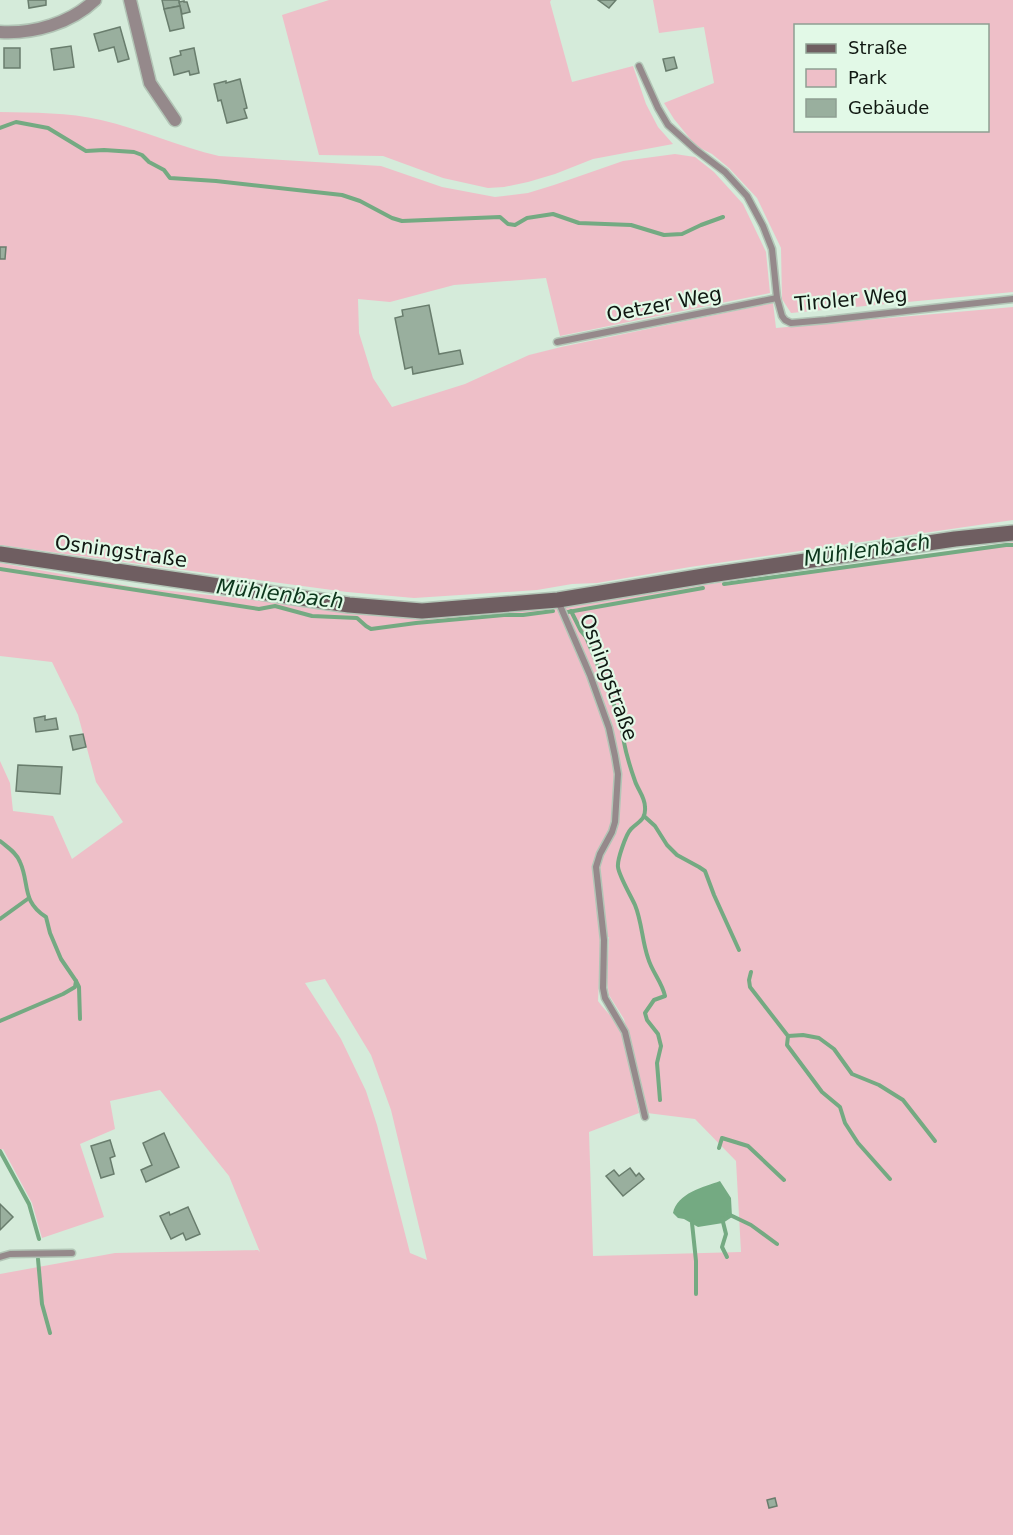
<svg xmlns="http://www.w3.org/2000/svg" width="1013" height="1535" font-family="'DejaVu Sans',sans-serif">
<rect width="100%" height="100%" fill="#d5ebda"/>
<g fill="#eebfc8" fill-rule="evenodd">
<polygon points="329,0 551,0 550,2 572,82 633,66 646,104 658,127 673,144 593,159 555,174 528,182 504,187 488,188 443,178 383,156 319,155 282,15"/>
<path d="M653,0h360v292l-222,21 -9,-14 -1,-51 -24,-50 -28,-30 -17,-14 -16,-8 -22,-27 -10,-16 50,-20 -10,-56 -45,6zM796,26h192v104h-192z"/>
<path d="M0,112c34,1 68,0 101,8 40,9 78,27 118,36l162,10 61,21 53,10 33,-4 26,-8 69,-24 52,-7 20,3 19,15 29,32 23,48 4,41 -210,43 -14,-58 -92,7 -64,17 -32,-3 1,34 14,45 19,29 73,-23 64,-29 32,-8 212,-44 3,25 237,-21v213l-323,47 -93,16 -25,1 -35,6 -123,8 -67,-6 -347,-47z"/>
<path d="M1013,542v993h-1013v-261l115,-21 143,-3 2,2 -31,-76 -69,-86 -50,11 5,28 -35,15 24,73 -62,21 -10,-35 -29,-54 -3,1v-389l10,22 3,28 40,5 19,43 51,-37 -27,-40 -18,-67 -26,-53 -52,-6v-93l134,24 290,31 63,-4 103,-11 121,-19zM601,937h8l-2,45 2,13 15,24 23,94 48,6 41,42 5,91 -148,4 -4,-124 50,-19 -17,-81c-6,-12 -16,-20 -24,-31zM325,979l46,76 20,55 36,150 -17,-7 -33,-128 -11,-34 -25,-52 -36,-56z"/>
</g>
<path fill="#74aa82" d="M720,1181l11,17 1,19 -9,6 -25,4 -14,-8 -6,-1 -5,-5c4,-20 31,-26 47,-32z"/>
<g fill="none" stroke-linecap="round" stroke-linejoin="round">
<g stroke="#74aa82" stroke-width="4">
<polyline points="0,128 16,122 48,128 86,151 104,150 134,152 142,155 149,162 164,170 170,178 216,181 342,195 360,201 392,218 402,221 500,217 508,224 515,225 527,218 553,214 579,223 631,225 664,235 682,234 701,225 723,217"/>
<polyline points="0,569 259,609 275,606 312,616 357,618 366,626 371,629 416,623 504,615 523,615 553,611"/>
<polyline points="724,584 1006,545 1013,545"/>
<path d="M571,611l10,20 5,6 36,87c0,17 7,40 13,57 3,9 10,16 10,26 1,13 -6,14 -14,22 -5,5 -14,31 -13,38 1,9 13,29 17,38 7,17 7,36 13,53 4,14 14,24 17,38l-11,4 -9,13 2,7 11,14 3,12 -4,17 3,37"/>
<polyline points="568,612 703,588"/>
<polyline points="644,816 655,826 667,845 677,855 699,867 705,871 714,895 739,950"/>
<path d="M0,841c7,6 17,12 20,21 10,22 1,39 26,55l4,16 11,26 15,22 -1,6 -12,7 -63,27"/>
<polyline points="0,919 29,898"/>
<polyline points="751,972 749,980 750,987 788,1036 787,1045 822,1092 840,1107 845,1123 858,1143 890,1179"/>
<polyline points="76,981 79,987 80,1019"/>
<polyline points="788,1036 803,1035 819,1038 834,1049 852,1074 879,1085 903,1100 935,1141"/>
<polyline points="719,1148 722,1138 748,1146 784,1180"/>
<polyline points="0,1151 29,1204 39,1239"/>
<polyline points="728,1214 751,1225 777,1244"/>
<polyline points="722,1218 726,1234 722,1247 727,1257"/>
<polyline points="695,1221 692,1223 696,1261 696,1294"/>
<polyline points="38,1259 42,1304 50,1333"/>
</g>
</g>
<g fill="#99af9e" stroke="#697d6d" stroke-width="1.5">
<polygon points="28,0 46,0 46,5 29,8"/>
<polygon points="162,0 179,0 180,6 164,9"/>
<polygon points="598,0 616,0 609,8"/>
<polygon points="184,1 184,2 187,2 190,12 182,14 179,2"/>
<polygon points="180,6 184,28 170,31 164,9"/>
<polygon points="120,27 129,59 118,62 114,47 99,51 94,34"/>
<polygon points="71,46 74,67 54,70 51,49"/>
<rect x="4" y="48" width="16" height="20"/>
<polygon points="194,48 199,73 190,75 189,71 174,75 170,58 181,55 180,51"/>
<polygon points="674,57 677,68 666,71 663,59"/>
<polygon points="240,79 247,108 244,109 247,118 227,123 221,100 218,101 214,84 226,81 226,83"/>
<polygon points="0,247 6,247 5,259 0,259"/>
<polygon points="429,305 439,354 460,350 463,364 413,374 412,367 405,369 395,318 403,316 402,310"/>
<polygon points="45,716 45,720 56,718 58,729 36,732 34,718"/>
<polygon points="83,734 86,747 73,750 70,736"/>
<polygon points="18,765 62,767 60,794 16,791"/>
<polygon points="164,1133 179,1167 146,1182 141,1170 152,1165 143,1143"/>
<polygon points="110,1140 115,1156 110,1158 114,1174 101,1178 91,1146"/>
<polygon points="630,1168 636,1176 639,1173 644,1179 623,1196 606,1176 614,1170 619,1176"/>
<polygon points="0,1204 13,1217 0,1230"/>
<polygon points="188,1207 200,1234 186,1240 183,1233 171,1239 160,1216 169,1212 170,1215"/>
<polygon points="775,1498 777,1506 769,1508 767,1500"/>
</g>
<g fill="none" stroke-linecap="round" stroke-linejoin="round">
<g stroke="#b2c5b6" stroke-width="9">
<g id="lane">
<polyline points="639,66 658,108 668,125 696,150 725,172 747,196 763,226 772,249 777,298 782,316 785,320 791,323 826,320 1013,299"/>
<polyline points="557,342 777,298"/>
<polyline points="558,601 590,675 609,728 615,756 618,774 615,822 612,832 600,854 596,867 604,940 603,988 605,998 625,1032 645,1117"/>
<polyline points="0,1257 10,1254 72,1253"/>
</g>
</g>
<g stroke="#b2c5b6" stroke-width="15">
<g id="street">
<polyline points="130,0 150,83 175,120"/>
<path d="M0,32c34,2 71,-9 95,-32"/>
</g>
</g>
<g stroke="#b2c5b6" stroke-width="18">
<polyline id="secondary" points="0,554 349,605 422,611 558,600 710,575 955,539 1013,533"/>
</g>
<use href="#lane" stroke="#95898b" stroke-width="6"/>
<use href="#street" stroke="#95898b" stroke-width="12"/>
<use href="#secondary" stroke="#6f5e61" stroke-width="15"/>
</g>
<g text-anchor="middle" stroke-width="4.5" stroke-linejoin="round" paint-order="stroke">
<g font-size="20" fill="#101812" stroke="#e2f9e7">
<text transform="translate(851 299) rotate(-5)" y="7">Tiroler Weg</text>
<text transform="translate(664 304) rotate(-11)" y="7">Oetzer Weg</text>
<text transform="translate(121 551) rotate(8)" y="7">Osningstraße</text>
<text transform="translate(609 677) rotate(70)" y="7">Osningstraße</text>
</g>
<g font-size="21" font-style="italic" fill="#0c361c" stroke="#e2f9e7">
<text transform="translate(867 550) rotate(-8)" y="7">Mühlenbach</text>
<text transform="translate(280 594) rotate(7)" y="7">Mühlenbach</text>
</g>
</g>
<rect x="794" y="24" width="195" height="108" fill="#e2f9e7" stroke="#8e9f92" stroke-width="1.5"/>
<rect x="806" y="44" width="30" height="9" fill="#6f5e61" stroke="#8e9f92" stroke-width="1.5"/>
<text x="848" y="54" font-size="18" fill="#101812">Straße</text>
<rect x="806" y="69" width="30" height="18" fill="#eebfc8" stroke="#8e9f92" stroke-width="1.5"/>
<text x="848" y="84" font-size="18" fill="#101812">Park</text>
<rect x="806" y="99" width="30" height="18" fill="#99af9e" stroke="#8e9f92" stroke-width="1.5"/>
<text x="848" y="114" font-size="18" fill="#101812">Gebäude</text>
</svg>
